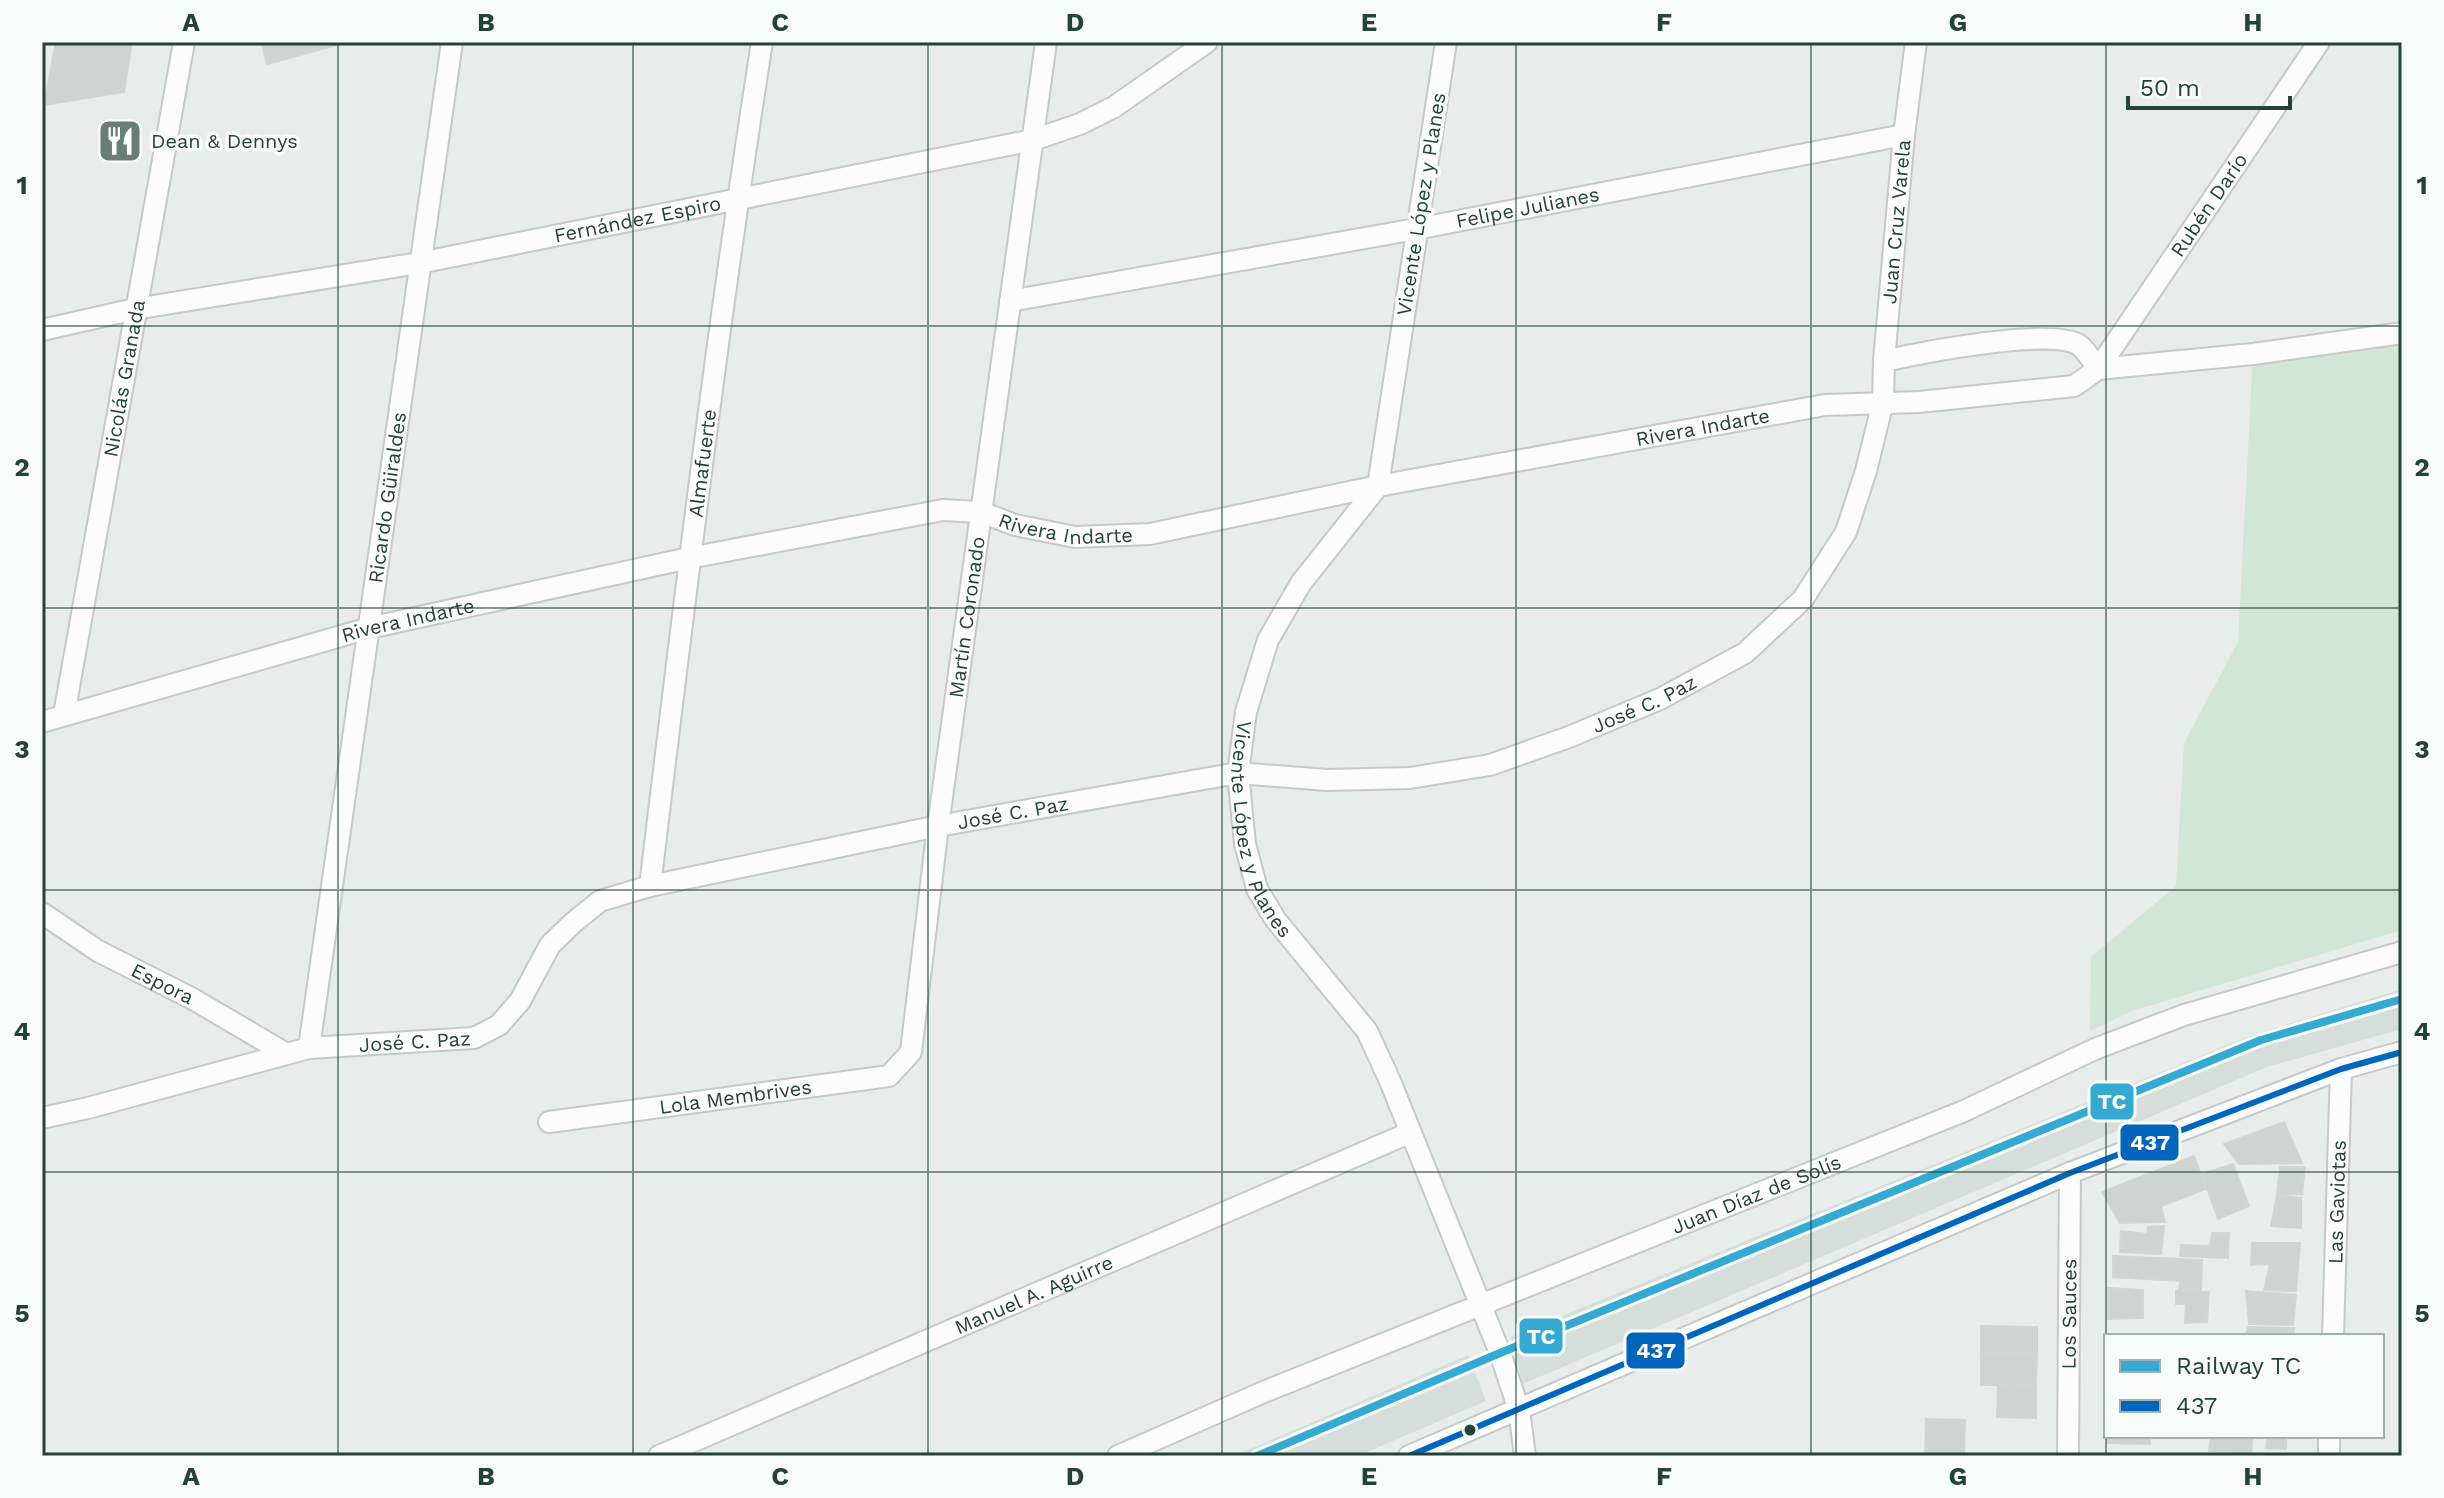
<svg xmlns="http://www.w3.org/2000/svg" width="2444" height="1498" font-family="'Work Sans',sans-serif">
<rect width="100%" height="100%" fill="#e8edeb"/>
<g fill="#d6dedb">
<polygon points="2402,989 2402,1029 2267,1067 1523,1384 1510,1337 2252,1035"/>
<polygon points="1468,1355 1486,1401 1358,1456 1234,1456"/>
</g>
<polygon fill="#d1e6d8" points="2402,336 2402,930 2132,1011 2090,1031 2091,957 2176,886 2184,743 2238,642 2253,354"/>
<g fill="#cfd4d2" stroke="#d1d6d4" stroke-width="2">
<polygon points="56,42 132,42 124,92 44,105"/>
<polygon points="261,42 348,42 267,64"/>
<polygon points="2284,1122 2302,1163 2239,1164 2224,1144"/>
<polygon points="2194,1156 2206,1189 2161,1206 2165,1222 2120,1223 2102,1192"/>
<polygon points="2233,1164 2249,1206 2218,1219 2202,1174"/>
<polygon points="2280,1167 2305,1167 2302,1194 2277,1194"/>
<polygon points="2277,1195 2301,1198 2301,1228 2271,1226"/>
<polygon points="2164,1226 2161,1254 2120,1252 2121,1231 2147,1234 2148,1227"/>
<polygon points="2212,1233 2229,1233 2228,1258 2180,1256 2181,1245 2210,1246"/>
<polygon points="2252,1243 2300,1243 2296,1291 2264,1290 2270,1264 2251,1265"/>
<polygon points="2113,1256 2202,1260 2201,1290 2179,1290 2180,1281 2113,1277"/>
<polygon points="2108,1288 2143,1290 2143,1318 2108,1319"/>
<polygon points="2176,1291 2209,1292 2207,1322 2185,1323 2186,1304 2176,1304"/>
<polygon points="2246,1291 2296,1295 2293,1325 2249,1324"/>
<polygon points="1981,1326 2037,1327 2037,1353 1981,1353"/>
<polygon points="2248,1327 2294,1328 2293,1336 2246,1336"/>
<polygon points="1981,1353 2037,1353 2036,1385 1981,1385"/>
<polygon points="1998,1384 2036,1385 2036,1418 1997,1417"/>
<polygon points="1926,1419 1965,1420 1964,1454 1925,1453"/>
<polygon points="2107,1436 2150,1436 2150,1444 2107,1443"/>
<polygon points="2211,1436 2253,1436 2251,1454 2209,1451"/>
<polygon points="2268,1436 2286,1436 2286,1449 2266,1448"/>
</g>
<g fill="none" stroke-linecap="round" stroke-linejoin="round">
<g stroke="#c5cac8" stroke-width="24">
<g id="street">
<path id="s1" d="M1446,42l-68,444 -77,97 -33,57 -22,72 -8,61 7,71 12,45 18,30 92,112 23,50 110,272 19,57 6,46"/>
<path id="s2" d="M1010,301l406,-72 488,-94"/>
<path id="s3" d="M42,330l93,-21 284,-46 614,-123 47,-16 34,-17 93,-65"/>
<path d="M1884,361c36,-8 166,-34 195,-16 7,5 14,17 19,24"/>
<path id="s4" d="M2098,369l221,-327"/>
<path id="s5" d="M64,715l120,-673"/>
<path id="s6" d="M42,722l327,-94 320,-70 254,-48 38,2 34,13 60,12 75,-3 228,-48 447,-81 94,-3 155,-16 24,-17 155,-15 149,-21"/>
<path id="s7" d="M650,886c34,-282 68,-564 112,-844"/>
<path id="s8" d="M42,913l56,38 95,48 92,54"/>
<path id="s9" d="M309,1048l143,-1006"/>
<path id="s10" d="M42,1118l46,-10 221,-60 165,-10 25,-13 21,-24 30,-56 24,-23 26,-21 50,-15 288,-60 300,-53 89,7 83,-2 80,-13 79,-28 91,-38 85,-46 58,-54 43,-67 20,-61 17,-69 1,-41 20,-226 12,-93"/>
<path id="s11" d="M549,1122l340,-46 22,-24 27,-226 108,-784"/>
<path id="s12" d="M2333,1336l8,-267"/>
<path id="s13" d="M659,1456l750,-323"/>
<path id="s14" d="M1118,1456l148,-65 698,-280 131,-62 89,-34 218,-63"/>
<polyline points="1409,1456 2070,1173 2341,1069 2402,1052"/>
<path id="s15" d="M2068,1456l2,-283"/>
<polyline points="2329,1456 2329,1436"/>
</g>
</g>
<use href="#street" stroke="#fcfcfc" stroke-width="20"/>
<g stroke="#f7fbf9" stroke-width="12">
<polyline id="bus-1" points="1409,1456 2070,1173 2341,1069 2402,1052"/>
</g>
<use href="#bus-1" stroke="#0065bd" stroke-width="6"/>
<g stroke="#f7fbf9" stroke-width="14">
<polyline id="rail-1" points="1257,1456 1500,1353 2261,1040 2402,999"/>
</g>
<use href="#rail-1" stroke="#34a9d2" stroke-width="8"/>
</g>
<path fill="none" stroke="#24423a" stroke-width="2" stroke-opacity="0.55" d="M338,42v1414M633,42v1414M928,42v1414M1222,42v1414M1516,42v1414M1811,42v1414M2106,42v1414M42,326h2360M42,608h2360M42,890h2360M42,1172h2360"/>
<defs>
<g id="restaurant-square" transform="scale(2.3)"><rect x="-9" y="-9" width="18" height="18" rx="4" fill="#697e78" stroke="#f7fbf9"/><path d="M-5-6h1v4h1v-4h1v4h1v-4h1v5L-1.5 .5V6h-2V.5L-5-1ZM5-6V6H3V1.5H1.5Q1.5-4 5-6Z" fill="#fff"/></g>
</defs>
<g fill-rule="evenodd">
<use href="#restaurant-square" x="120" y="141"/>
</g>
<circle fill="#24423a" stroke="#f7fbf9" stroke-width="3" cx="1470" cy="1430" r="7"/>
<g text-anchor="middle" stroke-width="7" stroke-linejoin="round" paint-order="stroke">
<g font-size="20" fill="#24423a" stroke="#f7fbf9" text-anchor="start">
<text x="151" y="148">Dean &amp; Dennys</text>
</g>
<g font-size="20" fill="#24423a" stroke="#f7fbf9">
<text transform="translate(1421 204) rotate(-81)" y="7">Vicente López y Planes</text>
<text dy="7" stroke="none"><textPath href="#s4" startOffset="198">Rubén Darío</textPath></text>
<text dy="7" stroke="none"><textPath href="#s2" startOffset="526">Felipe Julianes</textPath></text>
<text dy="7" stroke="none"><textPath href="#s3" startOffset="606">Fernández Espiro</textPath></text>
<text dy="7" stroke="none"><textPath href="#s10" startOffset="2290">Juan Cruz Varela</textPath></text>
<text dy="7" stroke="none"><textPath href="#s5" startOffset="342">Nicolás Granada</textPath></text>
<text dy="7" stroke="none"><textPath href="#s6" startOffset="1700">Rivera Indarte</textPath></text>
<text dy="7" stroke="none"><textPath href="#s7" startOffset="426">Almafuerte</textPath></text>
<text dy="7" stroke="none"><textPath href="#s9" startOffset="556">Ricardo Güiraldes</textPath></text>
<text dy="7" stroke="none"><textPath href="#s6" startOffset="1052">Rivera Indarte</textPath></text>
<text dy="7" stroke="none"><textPath href="#s11" startOffset="814">Martín Coronado</textPath></text>
<text dy="7" stroke="none"><textPath href="#s6" startOffset="380">Rivera Indarte</textPath></text>
<text dy="7" stroke="none"><textPath href="#s10" startOffset="1702">José C. Paz</textPath></text>
<text dy="7" stroke="none"><textPath href="#s10" startOffset="1054">José C. Paz</textPath></text>
<text dy="7" stroke="none"><textPath href="#s1" startOffset="836">Vicente López y Planes</textPath></text>
<text dy="7" stroke="none"><textPath href="#s8" startOffset="140">Espora</textPath></text>
<text dy="7" stroke="none"><textPath href="#s10" startOffset="382">José C. Paz</textPath></text>
<text dy="7" stroke="none"><textPath href="#s11" startOffset="188">Lola Membrives</textPath></text>
<text dy="7" stroke="none"><textPath href="#s14" startOffset="690">Juan Díaz de Solís</textPath></text>
<text dy="7" stroke="none"><textPath href="#s12" startOffset="134">Las Gaviotas</textPath></text>
<text dy="7" stroke="none"><textPath href="#s13" startOffset="408">Manuel A. Aguirre</textPath></text>
<text dy="7" stroke="none"><textPath href="#s15" startOffset="142">Los Sauces</textPath></text>
</g>
</g>
<g stroke="#f7fbf9" stroke-width="3">
<rect x="2089" y="1082" width="46" height="39" rx="8" fill="#34a9d2"/>
<rect x="2119" y="1123" width="61" height="39" rx="8" fill="#0065bd"/>
<rect x="1518" y="1317" width="46" height="38" rx="8" fill="#34a9d2"/>
<rect x="1625" y="1331" width="61" height="39" rx="8" fill="#0065bd"/>
</g>
<g font-size="22" text-anchor="middle" font-weight="bold" fill="#fff">
<text x="2112" y="1109">TC</text>
<text x="2150" y="1150">437</text>
<text x="1541" y="1344">TC</text>
<text x="1656" y="1358">437</text>
</g>
<rect width="2444" height="1498" fill="none" stroke="#f7fbf9" stroke-width="88"/>
<rect x="2104" y="1334" width="280" height="104" fill="#f7fbf9" stroke="#a3b1ad" stroke-width="2"/>
<rect x="2120" y="1360" width="40" height="12" fill="#34a9d2" stroke="#a3b1ad" stroke-width="2"/>
<text x="2176" y="1374" font-size="24" fill="#24423a">Railway TC</text>
<rect x="2120" y="1400" width="40" height="12" fill="#0065bd" stroke="#a3b1ad" stroke-width="2"/>
<text x="2176" y="1414" font-size="24" fill="#24423a">437</text>
<path d="M2128 96v12h162v-12" fill="none" stroke="#24423a" stroke-width="4"/>
<text x="2140" y="96" font-size="24" fill="#24423a" stroke="#f7fbf9" stroke-width="6" paint-order="stroke">50 m</text>
<rect x="44" y="44" width="2356" height="1410" fill="none" stroke="#24423a" stroke-width="3"/>
<g font-size="26" text-anchor="middle" font-weight="bold" fill="#24423a">
<text x="191" y="31">A</text>
<text x="486" y="31">B</text>
<text x="780" y="31">C</text>
<text x="1075" y="31">D</text>
<text x="1369" y="31">E</text>
<text x="1664" y="31">F</text>
<text x="1958" y="31">G</text>
<text x="2253" y="31">H</text>
<text x="22" y="194">1</text>
<text x="2422" y="194">1</text>
<text x="22" y="476">2</text>
<text x="2422" y="476">2</text>
<text x="22" y="758">3</text>
<text x="2422" y="758">3</text>
<text x="22" y="1040">4</text>
<text x="2422" y="1040">4</text>
<text x="22" y="1322">5</text>
<text x="2422" y="1322">5</text>
<text x="191" y="1485">A</text>
<text x="486" y="1485">B</text>
<text x="780" y="1485">C</text>
<text x="1075" y="1485">D</text>
<text x="1369" y="1485">E</text>
<text x="1664" y="1485">F</text>
<text x="1958" y="1485">G</text>
<text x="2253" y="1485">H</text>
</g>
</svg>
